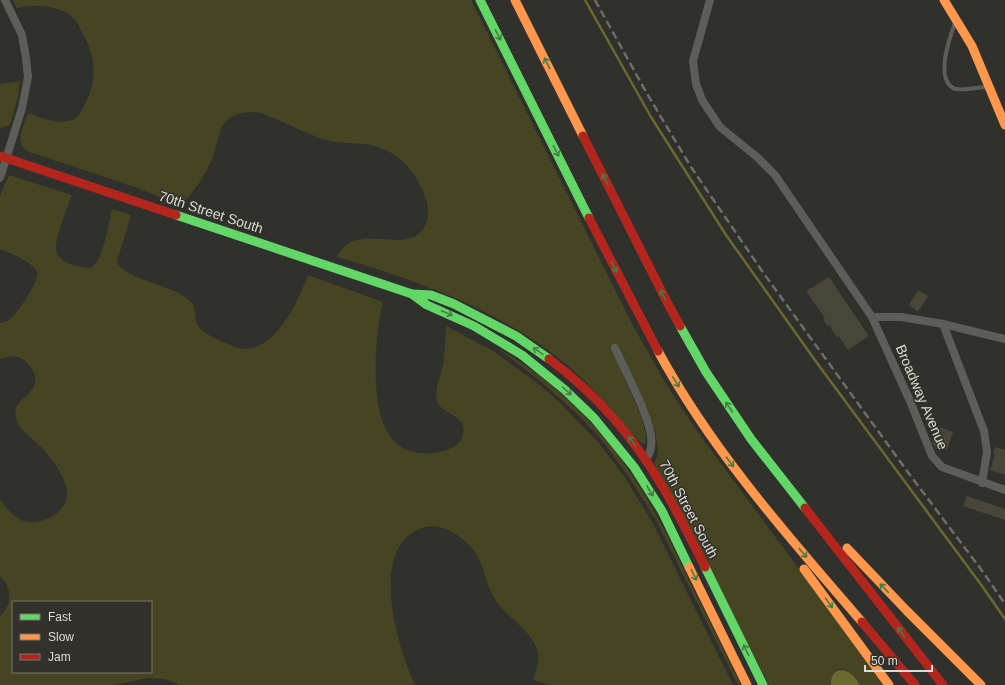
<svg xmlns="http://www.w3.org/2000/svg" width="1005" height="685" font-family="Arial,sans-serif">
<rect width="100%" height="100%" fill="#30302c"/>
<g fill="#464523" fill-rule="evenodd">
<path d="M13,0h458l161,324 36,63 27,41 30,41 160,216h-25c-3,-5 -6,-9 -11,-13 -11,-8 -19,2 -18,13h-62l-115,-222 3,-6 1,-7 -3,-19 -15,-35 -23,-52 -6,3 30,69 5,19 -1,8 -2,1c-8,-5 -15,-15 -21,-22 -16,-19 -32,-37 -50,-53 -69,-58 -149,-87 -235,-112 4,-9 10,-15 20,-17 21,-6 58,11 69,-16 5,-14 0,-28 -7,-41 -11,-21 -30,-36 -54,-39 -13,-1 -27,-1 -39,-4 -22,-7 -43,-19 -65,-27 -12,-2 -26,-1 -35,8 -8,9 -9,25 -13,35 -7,18 -18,36 -33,49l-45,-18 -108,-36c-13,-9 -3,-26 1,-38 13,5 29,12 44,7 6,-2 10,-10 13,-16 13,-25 11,-47 -3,-72 -3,-6 -6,-13 -12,-17 -15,-10 -36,-11 -53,-7z"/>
<polygon points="20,81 18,96 10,125 0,128 0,84"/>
<path d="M9,175l63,20c-4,11 -20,49 -15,58 5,11 22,14 33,15 13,-5 19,-46 22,-59l19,6 -14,46c2,14 45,24 57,30 9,4 20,10 21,20 1,5 0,10 3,15 6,8 17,12 25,16 7,3 14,6 21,7 33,0 54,-48 64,-74l75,27c-8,31 -12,93 1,123 4,10 11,19 21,24 16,8 54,6 58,-15 5,-20 -21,-18 -26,-33 -3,-12 4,-25 6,-36 2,-13 2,-26 3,-39l47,25 44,32 21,18 40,41 26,34 28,46 81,163h-183l-17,-5c3,-9 7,-19 5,-27 -5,-22 -30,-35 -42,-52 -12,-18 -11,-41 -28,-57 -12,-12 -31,-23 -49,-15 -51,23 -21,119 -4,156h-234l-16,-6 -17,-1 -35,7h-113v-69c13,-12 12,-28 0,-40v-76c8,10 15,20 28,22 15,2 38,-9 39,-27 1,-5 -2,-12 -4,-17 -6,-12 -14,-23 -23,-32 -7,-8 -19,-14 -23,-24 -8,-22 14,-23 18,-39 3,-10 -8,-23 -17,-26 -6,-2 -12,0 -18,2v-36c5,-1 8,-2 11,-5 7,-6 29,-37 26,-46 -4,-10 -27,-19 -37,-23v-53zM13,602h138v70h-138z"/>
<path d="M496,347c54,31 102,76 136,128 22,32 38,66 55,101 18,36 36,73 54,109h-3l-82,-165 -29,-46 -26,-35 -25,-26 -37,-33z"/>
</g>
<path fill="#6b6830" d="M839,670c11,0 15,6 21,15h-29c0,-8 1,-12 8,-15z"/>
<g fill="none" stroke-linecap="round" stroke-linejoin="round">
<polyline stroke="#6b6830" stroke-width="2.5" points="585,0 651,117 726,235 817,363 982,586 1005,619"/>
</g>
<g fill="#474638">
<polygon points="829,277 869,336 848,350 839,336 837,338 829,325 827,326 823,319 825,318 806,291"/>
<polygon points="918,290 928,296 918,312 909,305"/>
<polygon points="936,426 953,432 947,450 934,446 932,440"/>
<polygon points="995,447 1005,450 1005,475 990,470 995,454 993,453"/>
<polygon points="967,496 1005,509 1005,520 963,506"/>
</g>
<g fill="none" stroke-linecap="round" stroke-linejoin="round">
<path stroke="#5d5d5a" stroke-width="4" d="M955,23c-5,14 -20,54 -2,65 6,4 26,-1 34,-1"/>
<g stroke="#5d5d5a" stroke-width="8">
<polyline points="710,0 693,61 696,84 702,100 720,127 757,157 775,175 872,317 901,317 943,324 1005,339"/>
<polyline points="0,178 22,108 28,77 26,58 22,35 5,0"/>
<polyline points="872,317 910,401 932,456 942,467 1005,490"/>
<polyline points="943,324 984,431 987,452 982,483"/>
<path d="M615,348c11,25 31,61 36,87 1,8 1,18 -6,24"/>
</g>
<g stroke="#63d668" stroke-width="9">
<polyline points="480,0 589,218"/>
<polyline points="176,215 412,294 431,295 454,304 516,336 549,359"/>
<polyline points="412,294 427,305 474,326 522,355 565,390 594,418 634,467 662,511 689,567"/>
<polyline points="680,326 706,372 751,439 805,508"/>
<polyline points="705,567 763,685"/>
</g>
<g stroke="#ff974d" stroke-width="9">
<polyline points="515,0 583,136"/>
<polyline points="944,0 972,46 1005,125"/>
<path d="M658,351c54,100 130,185 204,271"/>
<polyline points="847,548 907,611 981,685"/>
<polyline points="689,567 747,685"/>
<polyline points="804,569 889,685"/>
</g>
<g stroke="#b3261e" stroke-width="9">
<polyline points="583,136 666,300 680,326"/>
<polyline points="0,156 176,215"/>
<polyline points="589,218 658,351"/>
<path d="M549,359c46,34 84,77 113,127 16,26 29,54 43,81"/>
<polyline points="805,508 943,685"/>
<polyline points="862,622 915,685"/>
</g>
<polyline stroke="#6d6d6b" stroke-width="2.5" stroke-dasharray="8 4" stroke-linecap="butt" points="595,0 646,92 691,167 762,271 907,471 983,572 1005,604"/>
</g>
<defs><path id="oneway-shaft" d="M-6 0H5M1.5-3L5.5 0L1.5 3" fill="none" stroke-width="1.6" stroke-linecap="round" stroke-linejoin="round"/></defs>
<g stroke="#487c46">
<use href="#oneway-shaft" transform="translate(498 35) rotate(63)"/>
<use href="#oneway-shaft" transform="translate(547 63) rotate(-117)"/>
<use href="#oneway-shaft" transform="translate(556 151) rotate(63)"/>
<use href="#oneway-shaft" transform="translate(605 179) rotate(-117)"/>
<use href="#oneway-shaft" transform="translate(614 267) rotate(63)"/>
<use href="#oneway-shaft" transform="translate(663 295) rotate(-117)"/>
<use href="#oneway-shaft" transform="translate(447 313) rotate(23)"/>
<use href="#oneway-shaft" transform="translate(538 351) rotate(-146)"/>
<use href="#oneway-shaft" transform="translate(676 382) rotate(58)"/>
<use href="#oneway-shaft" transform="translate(567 391) rotate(42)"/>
<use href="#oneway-shaft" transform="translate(729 407) rotate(-124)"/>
<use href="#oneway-shaft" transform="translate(632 441) rotate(-129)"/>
<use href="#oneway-shaft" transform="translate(730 462) rotate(53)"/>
<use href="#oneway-shaft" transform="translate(650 491) rotate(58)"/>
<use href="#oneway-shaft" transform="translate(803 553) rotate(49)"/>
<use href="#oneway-shaft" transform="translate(694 575) rotate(64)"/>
<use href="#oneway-shaft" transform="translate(884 588) rotate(-134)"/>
<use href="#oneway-shaft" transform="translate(829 603) rotate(54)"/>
<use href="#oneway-shaft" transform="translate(901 632) rotate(-127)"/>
<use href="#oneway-shaft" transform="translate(746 650) rotate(-116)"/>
</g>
<g text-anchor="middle" stroke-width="3" stroke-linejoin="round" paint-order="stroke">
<g font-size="14" fill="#dcdcd7" stroke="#32322a">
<text transform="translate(211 212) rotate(18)" y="5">70th Street South</text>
<text transform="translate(922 397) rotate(67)" y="5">Broadway Avenue</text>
<text transform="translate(689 509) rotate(62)" y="5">70th Street South</text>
</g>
</g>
<rect x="12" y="601" width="140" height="72" fill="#32322a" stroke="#76766f"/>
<rect x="20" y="614" width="20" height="6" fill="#63d668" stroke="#76766f"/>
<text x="48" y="621" font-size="12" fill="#dcdcd7">Fast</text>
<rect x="20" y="634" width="20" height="6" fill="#ff974d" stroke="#76766f"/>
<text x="48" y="641" font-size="12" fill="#dcdcd7">Slow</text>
<rect x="20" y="654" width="20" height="6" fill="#b3261e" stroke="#76766f"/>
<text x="48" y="661" font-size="12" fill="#dcdcd7">Jam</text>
<path d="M865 665v6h67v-6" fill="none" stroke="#dcdcd7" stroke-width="2"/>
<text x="871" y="665" font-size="12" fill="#dcdcd7" stroke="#32322a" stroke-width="3" paint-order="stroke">50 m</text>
</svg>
